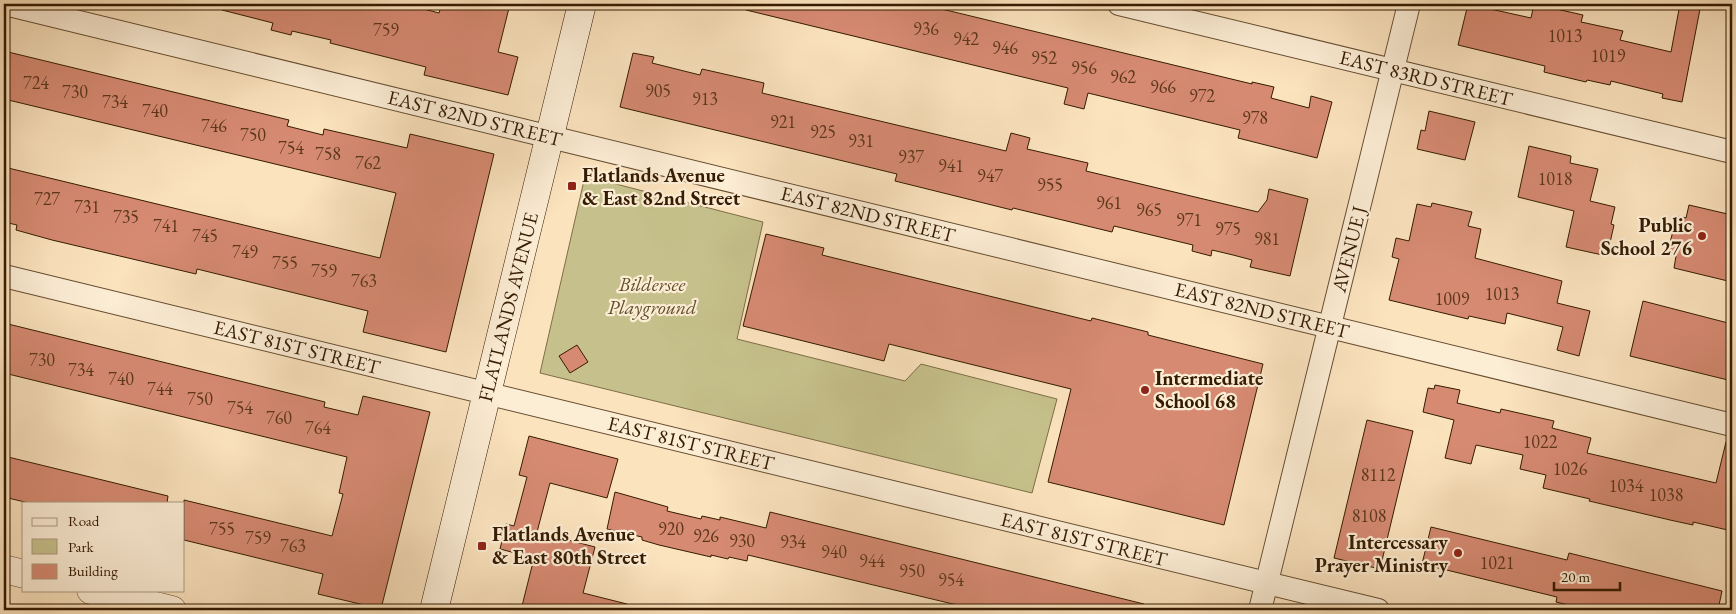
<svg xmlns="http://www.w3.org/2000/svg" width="1736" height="614" font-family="'EB Garamond',serif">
<rect width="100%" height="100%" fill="#fbe3be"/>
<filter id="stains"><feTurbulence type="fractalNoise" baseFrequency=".004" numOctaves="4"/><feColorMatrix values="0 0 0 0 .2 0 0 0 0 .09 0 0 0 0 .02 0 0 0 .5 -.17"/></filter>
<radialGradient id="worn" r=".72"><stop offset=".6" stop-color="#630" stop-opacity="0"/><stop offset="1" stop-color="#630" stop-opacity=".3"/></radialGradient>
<polygon fill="#c6c18c" stroke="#7e6e46" points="585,176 763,222 737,339 905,381 921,364 1057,399 1032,493 540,373"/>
<g fill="#d68a72" stroke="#351b01">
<polygon points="222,4 405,4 439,13 442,4 510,4 498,52 518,57 508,95 424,75 426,67 330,43 331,40 292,31 291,35 271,30 273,23 222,10"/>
<polygon points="747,4 921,4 1252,84 1252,82 1274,87 1271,98 1309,108 1311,96 1332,102 1317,158 1238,138 1240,130 1088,93 1084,109 1064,104 1068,88 746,10"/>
<polygon points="1468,4 1531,18 1534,4 1553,4 1552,8 1583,15 1581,22 1623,31 1620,40 1671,52 1680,4 1701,4 1682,102 1662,98 1663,94 1611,81 1610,85 1587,80 1586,82 1544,72 1545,66 1458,45"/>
<polygon points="4,51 289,120 287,126 323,135 324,129 407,148 410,134 494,154 446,352 363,332 368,311 197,269 196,274 52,240 16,230 17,225 4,222 4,167 380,258 396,193 4,99"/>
<polygon points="633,53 654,57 652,63 700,75 702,69 764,83 762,93 1006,151 1011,133 1030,138 1027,149 1088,163 1086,171 1258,212 1267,200 1269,189 1308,199 1290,276 1250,267 1252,260 1233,255 1212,250 1211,256 1192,251 1193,245 1114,226 1112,232 1013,208 1012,210 895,181 897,174 620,107"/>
<polygon points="1429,111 1475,122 1465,160 1417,149 1421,130 1425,131"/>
<polygon points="1529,146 1571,156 1570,163 1598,169 1590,201 1615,207 1611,224 1614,225 1607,256 1566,247 1574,211 1518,197"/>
<polygon points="1432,203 1472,212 1468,226 1481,229 1475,258 1562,281 1557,303 1590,311 1579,356 1557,350 1563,327 1507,313 1505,324 1469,316 1468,319 1389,300 1399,259 1392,257 1396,238 1409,241 1417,204 1431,207"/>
<polygon points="1689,205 1732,215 1732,282 1674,268 1676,256 1667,254 1677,216 1686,218"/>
<polygon points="766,234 824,248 822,255 1091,321 1092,318 1148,332 1148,335 1263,364 1224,525 1048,482 1071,389 889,344 884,361 743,326"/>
<polygon points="1643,301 1732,324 1732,381 1630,356"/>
<polygon points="4,323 325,402 324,407 358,415 363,396 430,412 381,609 318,594 323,574 184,540 184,500 332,536 343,494 339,493 347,457 4,373"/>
<polygon points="577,345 588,362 570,373 559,356"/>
<polygon points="1435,385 1460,390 1457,403 1500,413 1501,409 1554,421 1552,428 1591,438 1587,453 1716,483 1726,442 1732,443 1732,531 1693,522 1693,525 1670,520 1589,501 1590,499 1543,488 1546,475 1520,469 1523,455 1476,445 1471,464 1445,458 1454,420 1423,412 1428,388 1434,389"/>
<polygon points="1367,420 1413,431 1380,569 1334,558"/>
<polygon points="529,436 618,459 607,498 550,483 537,532 595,547 583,593 627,604 626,610 521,610 534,558 500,549 506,524 514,526 527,477 519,475"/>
<polygon points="4,456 168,496 167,503 29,503 4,497"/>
<polygon points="615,492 668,507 667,511 701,519 702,516 720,520 720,517 766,528 770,512 1144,604 1144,610 978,610 748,555 747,561 729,557 728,559 711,555 711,557 659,545 642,540 642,537 607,529"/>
<polygon points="1431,527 1567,560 1569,553 1722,591 1718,610 1589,610 1556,602 1557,597 1422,564"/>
</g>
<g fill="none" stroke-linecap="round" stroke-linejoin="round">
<g stroke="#664d30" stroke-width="24">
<g id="minor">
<polyline points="5,4 1732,425"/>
<polyline points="1119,4 1732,152"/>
<polyline points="4,276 1378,610"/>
<polyline points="1260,610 1409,4"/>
</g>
</g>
<g stroke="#664d30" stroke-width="29">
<g id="tertiary">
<polyline points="4,569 24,574"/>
<polyline points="91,590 172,610"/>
</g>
</g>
<g stroke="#351b01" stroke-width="29">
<polyline id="secondary" points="434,610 582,4"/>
</g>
<use href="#minor" stroke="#fcedd5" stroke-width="22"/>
<use href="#tertiary" stroke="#fcedd5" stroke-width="28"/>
<use href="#secondary" stroke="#fcedd5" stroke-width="28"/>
</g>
<g fill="#8f2418" stroke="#fcedd5" stroke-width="2">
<rect x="567" y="181" width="10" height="10" rx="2.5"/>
<circle cx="1702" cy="236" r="5"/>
<circle cx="1145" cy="390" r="5"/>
<rect x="477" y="541" width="10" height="10" rx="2.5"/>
<circle cx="1458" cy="553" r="5"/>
</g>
<g text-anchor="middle" stroke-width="4.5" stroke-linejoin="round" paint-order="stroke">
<g font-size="18" fill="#5d371d">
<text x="926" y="35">936</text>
<text x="386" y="36">759</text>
<text x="1565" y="42">1013</text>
<text x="966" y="45">942</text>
<text x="1005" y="54">946</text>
<text x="1608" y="62">1019</text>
<text x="1044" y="64">952</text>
<text x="1084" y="74">956</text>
<text x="1123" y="83">962</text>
<text x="36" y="89">724</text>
<text x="1163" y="93">966</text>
<text x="658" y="97">905</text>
<text x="75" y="98">730</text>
<text x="1202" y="102">972</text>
<text x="705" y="105">913</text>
<text x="115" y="108">734</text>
<text x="155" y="117">740</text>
<text x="1255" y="124">978</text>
<text x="783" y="128">921</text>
<text x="214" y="132">746</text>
<text x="823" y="138">925</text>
<text x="253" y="141">750</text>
<text x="861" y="147">931</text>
<text x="291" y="154">754</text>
<text x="328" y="160">758</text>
<text x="911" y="163">937</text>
<text x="368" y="169">762</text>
<text x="951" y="172">941</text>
<text x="990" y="182">947</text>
<text x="1555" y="185">1018</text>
<text x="1050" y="191">955</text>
<text x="47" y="205">727</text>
<text x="1109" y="209">961</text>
<text x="87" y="213">731</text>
<text x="1149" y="216">965</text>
<text x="126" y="223">735</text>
<text x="1189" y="226">971</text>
<text x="166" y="232">741</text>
<text x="1228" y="235">975</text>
<text x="205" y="242">745</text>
<text x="1267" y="245">981</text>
<text x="245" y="258">749</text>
<text x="285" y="269">755</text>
<text x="324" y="277">759</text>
<text x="364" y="287">763</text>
<text x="1502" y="300">1013</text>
<text x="1452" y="305">1009</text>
<text x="42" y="366">730</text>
<text x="81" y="376">734</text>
<text x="121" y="385">740</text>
<text x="160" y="395">744</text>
<text x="200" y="405">750</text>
<text x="240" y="414">754</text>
<text x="279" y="424">760</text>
<text x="318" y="434">764</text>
<text x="1540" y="448">1022</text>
<text x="1570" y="475">1026</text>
<text x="1378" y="481">8112</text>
<text x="1626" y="492">1034</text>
<text x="1666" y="501">1038</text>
<text x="1369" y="522">8108</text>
<text x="222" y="535">755</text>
<text x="671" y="535">920</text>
<text x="706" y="542">926</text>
<text x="258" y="544">759</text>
<text x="742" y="547">930</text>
<text x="793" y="548">934</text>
<text x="293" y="552">763</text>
<text x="834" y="558">940</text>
<text x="872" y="567">944</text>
<text x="1497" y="569">1021</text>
<text x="912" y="577">950</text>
<text x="951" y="586">954</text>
</g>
<g font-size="20" fill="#351b01" stroke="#fcedd5">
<text transform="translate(1426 78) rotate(14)" y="7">EAST 83RD STREET</text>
<text transform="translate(475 118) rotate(14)" y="7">EAST 82ND STREET</text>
<text transform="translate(868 214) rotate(14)" y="7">EAST 82ND STREET</text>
<text transform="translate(1349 249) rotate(-76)" y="7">AVENUE J</text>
<text transform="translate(508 307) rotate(-76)" y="7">FLATLANDS AVENUE</text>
<text transform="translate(1262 310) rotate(14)" y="7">EAST 82ND STREET</text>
<text transform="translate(297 347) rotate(14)" y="7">EAST 81ST STREET</text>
<text transform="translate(691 443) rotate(14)" y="7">EAST 81ST STREET</text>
<text transform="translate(1084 539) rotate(14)" y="7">EAST 81ST STREET</text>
</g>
<g font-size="20" font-weight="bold" fill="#351b01" stroke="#fcedd5" text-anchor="start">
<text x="582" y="182">Flatlands Avenue<tspan x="582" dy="23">&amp; East 82nd Street</tspan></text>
<text x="1692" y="232" text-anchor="end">Public<tspan x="1692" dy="23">School 276</tspan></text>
<text x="1155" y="385">Intermediate<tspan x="1155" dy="23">School 68</tspan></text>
<text x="492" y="541">Flatlands Avenue<tspan x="492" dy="23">&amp; East 80th Street</tspan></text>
<text x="1448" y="549" text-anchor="end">Intercessary<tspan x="1448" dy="23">Prayer Ministry</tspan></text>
</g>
<g font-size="20" font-style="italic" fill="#604d2b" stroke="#fcedd5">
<text x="652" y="291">Bildersee<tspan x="652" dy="23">Playground</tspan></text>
</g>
</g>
<rect width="1736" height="614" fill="none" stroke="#fbe3be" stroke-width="20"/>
<rect x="5" y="5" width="1726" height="604" fill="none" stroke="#351b01" stroke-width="2.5"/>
<rect x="10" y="10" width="1716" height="594" fill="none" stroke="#351b01"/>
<rect x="22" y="502" width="162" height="90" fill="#fcedd5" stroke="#ac9980"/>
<rect x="32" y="518" width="25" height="8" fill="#fcedd5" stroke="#ac9980"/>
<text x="68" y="526" font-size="15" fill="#351b01">Road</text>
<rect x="32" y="539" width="25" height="15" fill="#c6c18c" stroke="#ac9980"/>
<text x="68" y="552" font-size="15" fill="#351b01">Park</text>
<rect x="32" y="564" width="25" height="15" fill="#d68a72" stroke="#ac9980"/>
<text x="68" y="576" font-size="15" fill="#351b01">Building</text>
<path d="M1554 582v8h66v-8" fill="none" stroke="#351b01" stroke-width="2.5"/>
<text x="1561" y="582" font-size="15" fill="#351b01" stroke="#fcedd5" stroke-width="4" paint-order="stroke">20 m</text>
<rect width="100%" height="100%" filter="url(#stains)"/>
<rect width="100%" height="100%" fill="url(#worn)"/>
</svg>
